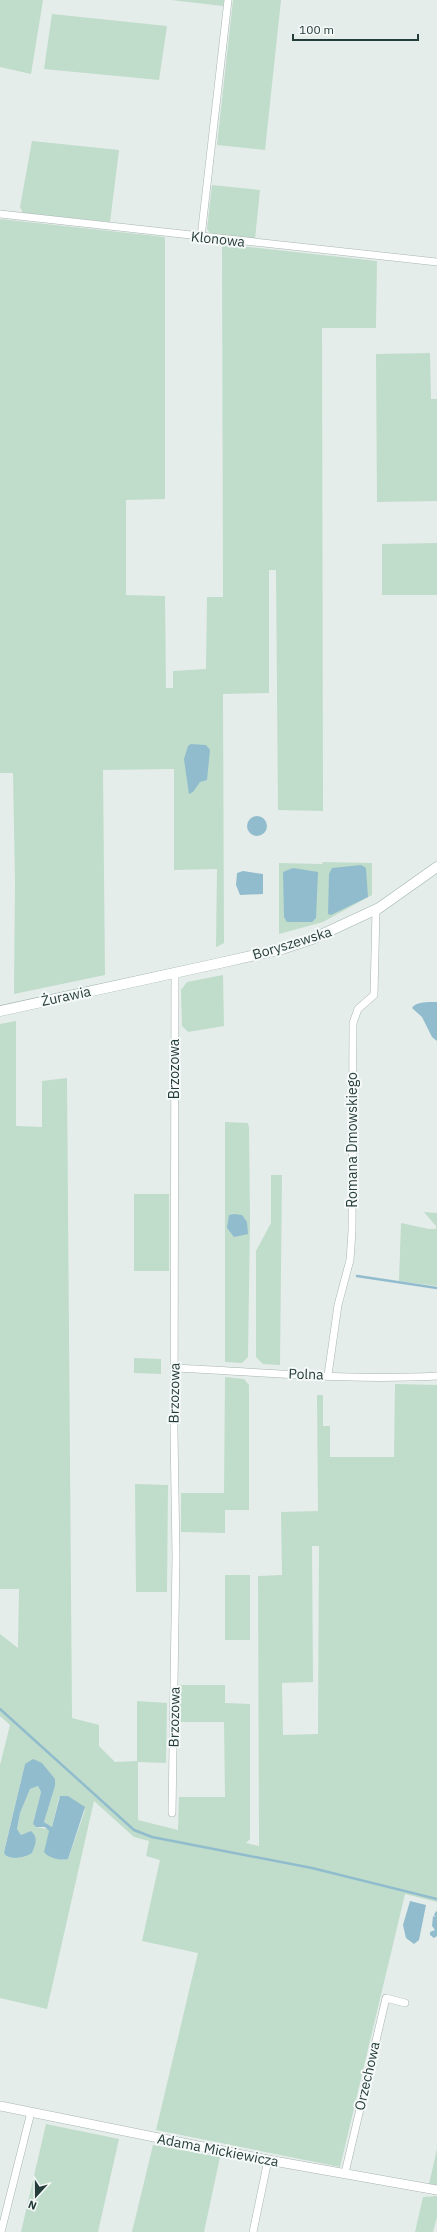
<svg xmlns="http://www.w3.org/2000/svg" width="437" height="2232" font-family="'IBM Plex Sans',sans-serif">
<rect width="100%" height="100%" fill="#e5edea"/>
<g fill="#c0dccb" fill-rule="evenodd">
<polygon points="0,0 43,0 31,74 0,67"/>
<polygon points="171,0 224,0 223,6"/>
<polygon points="233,0 281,0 265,150 217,145"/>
<polygon points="52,14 167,26 159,80 44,69"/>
<polygon points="32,141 119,150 110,222 23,213 20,207"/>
<polygon points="212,185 260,190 255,239 210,233 207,229"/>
<polygon points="0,219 165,237 165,499 126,500 126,595 165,596 166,688 173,688 173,671 206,669 207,597 223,597 222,244 377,261 376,328 322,328 323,811 278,810 276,570 269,570 269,693 223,694 224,943 216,947 217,869 174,870 174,769 103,770 105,975 14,994 15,881 13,773 0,773"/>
<polygon points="430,353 431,399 437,399 437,501 377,502 376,354"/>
<polygon points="437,543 437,595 382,595 382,544"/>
<polygon points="323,862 372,863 372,895 323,922 279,934 279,863 322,864"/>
<polygon points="223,975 224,1026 188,1032 182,1026 181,990 187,982"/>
<path d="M16,1021v105l26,1v-46l25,-3 5,640 27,7v21l16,16 22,-1v-60l30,2 -1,60 -28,-1v58l40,10 1,-33h46l-1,-75h-44v-37h45v18l25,1v135l-4,4 13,3 -1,-270 24,-1 -1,-63 37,-1 -1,-116h6v31h7v31h64l1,-73 42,1v517l-32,-8 -65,273 -184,-37 42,-177 -56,-12 18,-81 -14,-4 3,-15 -15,-4 -40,-36 -47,208 -47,-11v-233l10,-40 -10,-9v-82l18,14 1,-59h-19v-565zM312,1546h7l-1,188 -35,1 -1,-52 31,-1zM25,1764l30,15v7l-11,36 8,5 7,-30 26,13 -17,49 -6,1 -14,-31 -12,-2 -3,-3 8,-32 -3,-6 -8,3 -10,24 -3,16 4,6 7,-2 7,11 -3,9c-7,5 -20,7 -27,2l-1,-4z"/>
<polygon points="225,1122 248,1123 249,1128 250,1221 248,1357 242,1363 225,1362"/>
<polygon points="271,1175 282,1175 280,1365 263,1364 256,1357 256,1251 271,1223"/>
<rect x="134" y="1194" width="35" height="77"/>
<polygon points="424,1212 437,1213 437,1286 399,1281 401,1223 429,1229 436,1229 436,1226"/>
<polygon points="134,1358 161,1359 161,1374 134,1373"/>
<polygon points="225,1377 244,1379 249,1385 249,1510 225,1510 225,1533 181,1532 181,1493 224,1493"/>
<polygon points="135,1484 168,1485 167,1592 136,1592"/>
<rect x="225" y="1575" width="25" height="65"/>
<polygon points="46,2124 119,2139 98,2232 21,2232"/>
<polygon points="153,2145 220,2157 204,2232 132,2232"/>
<polygon points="437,2149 437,2185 429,2184"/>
<polygon points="437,2196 437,2217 433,2232 415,2232 423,2197"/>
</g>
<g fill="#91bccd">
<polygon points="191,744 206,745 210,750 207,780 200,782 193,792 189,794 184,759 188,746"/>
<circle cx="257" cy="826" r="10"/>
<polygon points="361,865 366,868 368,897 331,915 328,914 329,874 332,868"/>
<polygon points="293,868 318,872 316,918 312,922 287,922 284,917 283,872"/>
<polygon points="243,871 263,874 263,894 240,895 236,885 237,873"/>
<path d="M437,1002v39l-5,-4 -10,-20 -10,-9c4,-7 18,-6 25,-6z"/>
<polygon points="234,1214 242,1215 247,1222 248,1234 234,1237 227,1228 229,1215"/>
<path d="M33,1759l9,4 13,16v7l-11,36 8,5 8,-31h8l17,11 -17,52c-8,2 -19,-1 -24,-7l5,-21 -4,-4h-9l-3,-3 8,-32 -3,-6 -8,3 -10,24 -3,16 4,6 10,-4c8,7 4,14 1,22 -7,5 -20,7 -27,2l-1,-3 21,-88z"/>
<polygon points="410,1901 426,1905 419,1940 414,1944 406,1938 403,1925"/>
<polygon points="436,1911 437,1912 437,1936 434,1938 430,1935 430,1932 435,1930 432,1926 433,1916 436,1917 434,1915"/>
</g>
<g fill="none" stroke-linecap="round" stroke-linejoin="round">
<g stroke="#91bccd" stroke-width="2.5">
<polyline points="357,1276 437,1288"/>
<polyline points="0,1709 134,1830 152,1837 312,1868 437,1899"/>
</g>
<g stroke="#a8b5b2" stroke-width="8">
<g id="minor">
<polyline points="0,214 437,262"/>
<polyline points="201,237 228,0"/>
<path d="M175,1368c87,4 175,13 262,8"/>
<polyline points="328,1375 338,1305 350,1260 352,1231 353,1023 358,1009 374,995 376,910"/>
<polyline points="172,1813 176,1556 174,1432 175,974"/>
<polyline points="345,2173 386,1998 405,2003"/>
<polyline points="1,2232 31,2112"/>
<polyline points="253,2232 268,2160"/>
</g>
</g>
<g stroke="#a8b5b2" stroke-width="10">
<polyline id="tertiary" points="0,2106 268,2160 437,2190"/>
</g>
<g stroke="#a1b5b0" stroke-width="11">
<polyline id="secondary" points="0,1011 220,963 282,949 312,939 379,908 437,867"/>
</g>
<use href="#minor" stroke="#fff" stroke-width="7"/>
<use href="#tertiary" stroke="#fff" stroke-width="9"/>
<use href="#secondary" stroke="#fff" stroke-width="10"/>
</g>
<g text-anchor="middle" stroke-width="4" stroke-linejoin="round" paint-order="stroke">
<g font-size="14" fill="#253d3a" stroke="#f5f9f8">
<text transform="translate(218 239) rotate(6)" y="5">Klonowa</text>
<text transform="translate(292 943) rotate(-17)" y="5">Boryszewska</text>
<text transform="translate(66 996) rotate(-12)" y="5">Żurawia</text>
<text transform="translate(174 1069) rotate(-90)" y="5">Brzozowa</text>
<text transform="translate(352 1140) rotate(-90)" y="5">Romana Dmowskiego</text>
<text transform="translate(306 1374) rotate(2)" y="5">Polna</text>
<text transform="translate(174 1393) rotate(-89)" y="5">Brzozowa</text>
<text transform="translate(174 1717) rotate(-89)" y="5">Brzozowa</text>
<text transform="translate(367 2076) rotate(-77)" y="5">Orzechowa</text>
<text transform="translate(218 2150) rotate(11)" y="5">Adama Mickiewicza</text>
</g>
</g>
<g transform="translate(36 2196) rotate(201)" stroke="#f5f9f8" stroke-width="3" paint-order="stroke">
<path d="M0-3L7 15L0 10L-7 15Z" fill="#253d3a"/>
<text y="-6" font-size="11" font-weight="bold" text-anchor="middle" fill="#253d3a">N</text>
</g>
<path d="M293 34v6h125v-6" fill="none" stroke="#253d3a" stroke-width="2"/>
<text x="299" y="34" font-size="12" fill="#253d3a" stroke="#f5f9f8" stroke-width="3" paint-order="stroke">100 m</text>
</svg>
